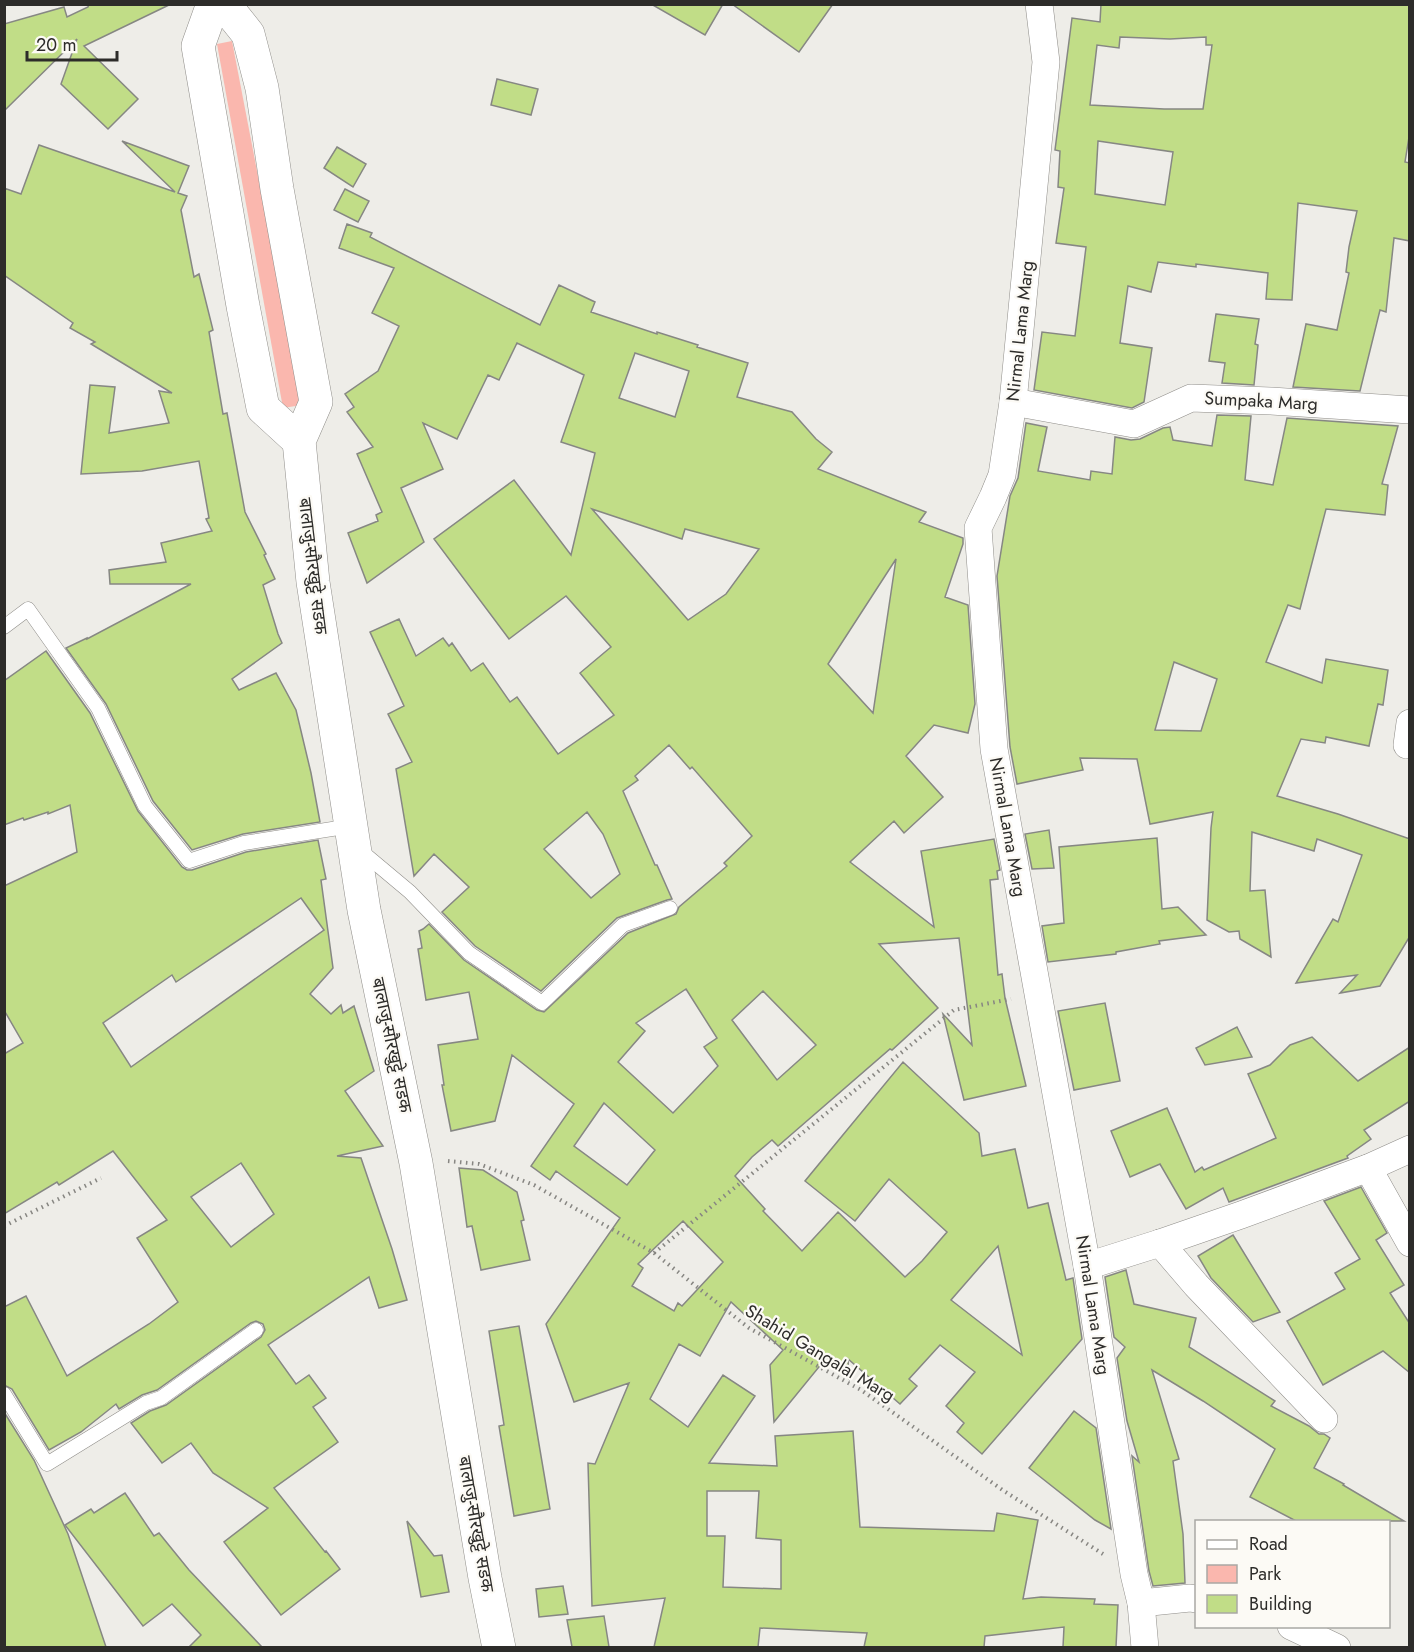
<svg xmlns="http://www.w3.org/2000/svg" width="1414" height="1652" font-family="Jost,'Noto Sans Devanagari',sans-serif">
<rect width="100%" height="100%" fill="#eeede8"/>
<polygon fill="#fab7ae" points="232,41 302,405 283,408 217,44"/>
<g fill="#c1dd87" stroke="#868783" stroke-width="1.5" fill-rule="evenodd">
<polygon points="89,4 171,4 84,46 138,99 108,129 61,84 77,39 4,111 4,24 64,7 67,17 88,7"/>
<polygon points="651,4 723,4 705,35"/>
<polygon points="732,4 833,4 799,52"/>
<path d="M1101,4h309v127l-5,31 5,1v78l-16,-3 -8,74 -6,-2 -20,81 -67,-4 13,-63 31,6 12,-57 -3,-1 3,-25 8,-36 -59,-8 -6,97 -26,-1 2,-26 -72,-9v3l-38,-5 -7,30 -23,-6 -8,57 32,5 -8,54 -12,6 -98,-18 8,-58 33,4 11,-89 -30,-4 8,-55 -6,-1 2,-36 -5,-1 17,-132 28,4zM1120,37l50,2 36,-2v8h6l-9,64h-39l-74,-4 7,-60 22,3zM1098,141l75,11 -8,53 -70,-11z"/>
<polygon points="497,79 538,89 531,115 491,105"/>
<polygon points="122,141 189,166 178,193 187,196 181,210 194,277 199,274 213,330 209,332 223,414 227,413 245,512 266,554 264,555 275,579 263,585 278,634 282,643 232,679 239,690 276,673 296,710 311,773 320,822 243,834 192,850 153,801 106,704 66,648 87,638 87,639 191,584 110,584 109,570 166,562 161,543 212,531 206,519 209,518 199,461 142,471 81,474 90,385 115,387 109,433 169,423 159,391 172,393 91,344 95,342 70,328 73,323 4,275 4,188 21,194 39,145 175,192"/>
<polygon points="337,147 366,164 353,187 324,168"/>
<polygon points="345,189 369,201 358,222 334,210"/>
<path d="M347,224l25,9 -2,4 170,88 19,-40 36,17 -4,10 66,22v-2l41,13 -1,2 51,16 -11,34 55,15 24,27 16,13 -14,17 108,43 -7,10 44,16v6l-18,53 23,8 7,99 -7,29 -34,-8 -28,31 37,41 -39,36 -10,-12 -44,41 84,65 -13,-76 73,-12 6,31 -3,1 1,8 -8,1 8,95 4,-1 3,24 21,88 -62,14 -21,-86 29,31 -13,-107 -80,6 59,64 -46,42 -2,-1 -112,97 -6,-6 -20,17 -17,19 30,33 -2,2 39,40 36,-39 67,65 17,-16 25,-29 -58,-53 -34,42 -50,-40 98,-119 76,71 3,23 33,-7 13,59 20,-5 18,77 7,-2 9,61 -100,115 -25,-22 7,-9 -18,-17 29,-34 -35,-27 -31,34 8,7 -17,18 -52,-45 1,20 -22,-22 -53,65 -4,-57 13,-15 -52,-48 -31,54 -21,-12 -29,55 38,28 35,-52 32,21 -46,67 68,3 -2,-30 78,-5 7,96 134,4 3,-18 41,7 -15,79 18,-2 54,2 -1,5 24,1 -2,42h-53l1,-20 -79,9 -1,11h-120l3,-14 -107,-5 -2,19h-104l11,-49 -73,8 -4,-143 7,1 34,-81 -55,19 -28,-78 74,-106 -64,-47 -6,9 -19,-14 43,-62 -62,-49 -17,66 -44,10 -9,-46h2l-6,-40 40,-6 -9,-47 -43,8 -8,-51 4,-1 -3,-17 4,-2 6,-5 35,36 73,50 7,2 84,-79 48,-19 3,-7 48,-41 -3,-3 28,-27 -60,-69 -2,2 -21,-24 -34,31 3,4 -15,11 32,74h2l15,34 -5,1 -50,18 -76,73 -66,-45 -33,-34 27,-25 -35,-33 -20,22 -18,-107 16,-7 -24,-48 16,-8 -34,-74 29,-13 17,37 27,-18 6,8 3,-3 19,28 12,-8 27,39 7,-5 41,57 56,-39 -34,-42 31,-26 -45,-51 -57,43 -75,-100 80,-59 57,75 24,-102 -34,-11 23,-67 -67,-32 -18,37 -11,-5 -31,64 -34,-16 20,46 -42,19 23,54 -57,41 -19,-50 30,-12 -2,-6 6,-3 -25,-58 16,-7 -26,-35 7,-5 -9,-13 33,-23 21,-45 -27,-13 22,-45 -55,-20zM635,353l54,18 -14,46 -56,-19zM592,509l90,30 3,-10 74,20 -33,45 -38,26zM896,559l-23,154 -45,-49zM587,812l16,22 17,40 -29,24 -47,-49zM686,989l31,49 -13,9 14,19 -45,47 -55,-51 27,-31 -9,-8zM763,991l53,54 -39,35 -45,-60zM604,1103l51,47 -28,35 -53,-39zM683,1221l40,41 -41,44 -4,-3 -4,8 -42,-25 11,-18 -5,-4zM998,1246l24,109 -71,-55zM707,1491h52l-3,47 25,2v49l-58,-2 2,-51h-18z"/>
<polygon points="1216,314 1259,319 1255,344 1258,345 1254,385 1222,383 1225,363 1209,361"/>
<path d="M1217,415l34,1 -6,64 28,5 14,-67 111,8 -16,58 6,1 -3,30 -59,-6 -26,100 -12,-4 -22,57 56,21 4,-24 62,11 -5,35 -5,-1 -9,42 -43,-9 -1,6 -24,-4 -24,57 61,18 72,25v97l-30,50 -40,7 17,-18 -61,8 37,-64 5,3 24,-67 -45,-16 -3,12 -62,-19 -2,59 15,-1 6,67 -31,-18 -1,-8 -10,1 -22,-12 4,-92 2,-16 -63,12 -13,-65 -57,-1 3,12 -66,14 -7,-37 -13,-171 13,-80 8,-18 8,-55 21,4 -9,44 52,9 1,-9 21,3 3,-37 16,3 9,-1 23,-11 7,-1 3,13 39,6zM1174,662l43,17 -16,52 -46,-1z"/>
<path d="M46,651l44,62 48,98 44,56 5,3h5l54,-18 72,-12 8,39 -5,1 12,88 -23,26 21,20 10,-9 2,8 11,-7 20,65 -29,20 38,55 -46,10 24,2 31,91 15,51 -28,8 -10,-31 -101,68 28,39 13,-9 17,23 -13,9 25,35 -64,46 51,64 1,-1 14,18 -59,46 -57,-73 44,-34 -55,-35 -22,-30 -29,20 -31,-40 19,-12 16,-6 95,-68 4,-7 -2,-6 -7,-3 -5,2 -94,67 -15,5 -23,14 -3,-5 -35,28 -32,18 -37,-61 -8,-4v-78l22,-11 41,80 82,-52 29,-22 -41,-64 30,-18 -54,-69 -54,34 -2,-3 -53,32v-160l19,-11 -19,-33v-124l73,-34 -7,-47 -22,9v-2l-24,8 -1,-2 -19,7v-144zM301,898l23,32 -193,137 -28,-44 69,-48 4,7zM241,1163l33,51 -43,33 -40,-50z"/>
<polygon points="1049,830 1054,868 1032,869 1025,834"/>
<polygon points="1157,838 1162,909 1178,907 1206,935 1159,941 1160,944 1116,952 1116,954 1048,962 1042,926 1064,923 1059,847"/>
<polygon points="1105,1003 1120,1081 1074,1090 1058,1011"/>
<polygon points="1237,1027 1252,1057 1205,1065 1196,1048"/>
<polygon points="1312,1037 1358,1081 1410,1047 1410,1101 1364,1130 1371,1139 1347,1156 1348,1158 1229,1202 1223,1188 1186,1209 1160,1164 1130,1177 1111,1131 1167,1108 1195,1172 1202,1167 1204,1170 1276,1138 1248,1074 1270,1065 1290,1045"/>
<polygon points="459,1168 483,1170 517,1192 524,1220 521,1221 530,1260 481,1270 472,1226 467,1227"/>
<polygon points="1361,1187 1387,1233 1376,1240 1404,1285 1390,1293 1410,1324 1410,1373 1383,1351 1323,1385 1287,1321 1345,1289 1335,1273 1360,1259 1324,1201"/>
<polygon points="1233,1235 1280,1312 1253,1322 1211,1278 1198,1256"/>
<polygon points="1126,1270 1134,1304 1196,1318 1189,1347 1275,1401 1271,1406 1309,1426 1319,1434 1324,1434 1330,1438 1314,1468 1344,1484 1343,1485 1404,1521 1296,1521 1250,1497 1275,1449 1203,1401 1152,1370 1179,1459 1173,1461 1183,1534 1185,1583 1153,1586 1149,1571 1132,1456 1139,1462 1127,1421 1117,1358 1125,1347 1114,1337 1105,1277"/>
<polygon points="519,1326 550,1509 514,1516 499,1426 504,1425 489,1331"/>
<polygon points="1074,1411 1096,1428 1111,1529 1095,1520 1029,1468"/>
<polygon points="4,1412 34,1460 68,1534 106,1647 4,1647"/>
<polygon points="125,1493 154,1536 159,1533 189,1570 262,1647 189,1647 201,1635 172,1604 143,1626 65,1525 91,1509 94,1513"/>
<polygon points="407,1521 434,1556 442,1555 449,1592 421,1597"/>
<polygon points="563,1586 568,1614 539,1617 536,1589"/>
<polygon points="604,1616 609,1647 572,1647 567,1620"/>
</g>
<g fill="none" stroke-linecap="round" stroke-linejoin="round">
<g stroke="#8f8d89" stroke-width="15">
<g id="lane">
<polyline points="4,627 28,609 98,708 145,806 189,861 244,843 351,826"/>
<polyline points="361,851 410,892 469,953 542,1003 623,925 670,908"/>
<polyline points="4,1394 47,1464 146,1403 161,1398 256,1330"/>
</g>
</g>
<g stroke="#8f8d89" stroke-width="28">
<g id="street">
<polyline points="1039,4 1046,62 1013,402 1002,475 993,497 978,528 994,749 1087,1266 1134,1574 1141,1603 1145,1648"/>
<polyline points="1013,402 1134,424 1191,398 1271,401 1410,410"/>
<polyline points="1407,745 1410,723"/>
<polyline points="1368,1168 1410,1243"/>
<polyline points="1160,1243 1196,1285 1324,1419"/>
<polyline points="1087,1266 1160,1243 1241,1215 1368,1168 1410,1149"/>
<polyline points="1141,1603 1190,1598 1196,1599"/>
<polyline points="1291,1626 1337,1648"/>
</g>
</g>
<g stroke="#8f8d89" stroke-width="34">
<g id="primary">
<polyline points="213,4 198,46 243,306 263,408 299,441"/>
<polyline points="224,4 248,34 262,88 277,189 316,402 299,441 313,582 364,910 416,1163 485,1578 499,1648"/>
</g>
</g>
<g stroke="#878682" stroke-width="4" stroke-dasharray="1.5 4.5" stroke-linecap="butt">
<polyline points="448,1161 479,1164 534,1185 654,1253 749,1328 861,1390 1004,1491 1103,1554"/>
<polyline points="4,1226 101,1178"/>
<polyline points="654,1253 954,1010 1011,999"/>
</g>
<use href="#lane" stroke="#fff" stroke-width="14"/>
<use href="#street" stroke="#fff" stroke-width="27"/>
<use href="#primary" stroke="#fff" stroke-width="33"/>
</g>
<g text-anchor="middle" stroke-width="4.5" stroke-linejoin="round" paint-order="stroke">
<g font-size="18" fill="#2d2c2a" stroke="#fcfaf5">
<text transform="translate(1020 331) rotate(-84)" y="6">Nirmal Lama Marg</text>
<text transform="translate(1261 401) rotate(3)" y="6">Sumpaka Marg</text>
<text transform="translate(313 566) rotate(83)" y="6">बालाजु-सौरखुट्टे सडक</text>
<text transform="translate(1008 827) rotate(80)" y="6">Nirmal Lama Marg</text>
<text transform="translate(392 1045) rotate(78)" y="6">बालाजु-सौरखुट्टे सडक</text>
<text transform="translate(1093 1305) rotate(81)" y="6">Nirmal Lama Marg</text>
<text transform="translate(820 1353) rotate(31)" y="6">Shahid Gangalal Marg</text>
<text transform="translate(476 1524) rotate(80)" y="6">बालाजु-सौरखुट्टे सडक</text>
</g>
</g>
<rect width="1414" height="1652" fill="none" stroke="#2d2c2a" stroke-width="12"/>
<rect x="1195" y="1520" width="195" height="108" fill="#fcfaf5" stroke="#a9a8a4" stroke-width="1.5"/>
<rect x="1207" y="1540" width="30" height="9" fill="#ffffff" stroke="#a9a8a4" stroke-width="1.5"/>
<text x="1249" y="1550" font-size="18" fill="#2d2c2a">Road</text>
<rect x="1207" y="1565" width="30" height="18" fill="#fab7ae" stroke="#a9a8a4" stroke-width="1.5"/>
<text x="1249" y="1580" font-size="18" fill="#2d2c2a">Park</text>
<rect x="1207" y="1595" width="30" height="18" fill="#c1dd87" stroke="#a9a8a4" stroke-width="1.5"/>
<text x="1249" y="1610" font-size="18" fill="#2d2c2a">Building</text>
<path d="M27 51v9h90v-9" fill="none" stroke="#2d2c2a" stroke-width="3"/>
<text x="36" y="51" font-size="18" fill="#2d2c2a" stroke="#fcfaf5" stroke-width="4.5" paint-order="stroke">20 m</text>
</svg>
